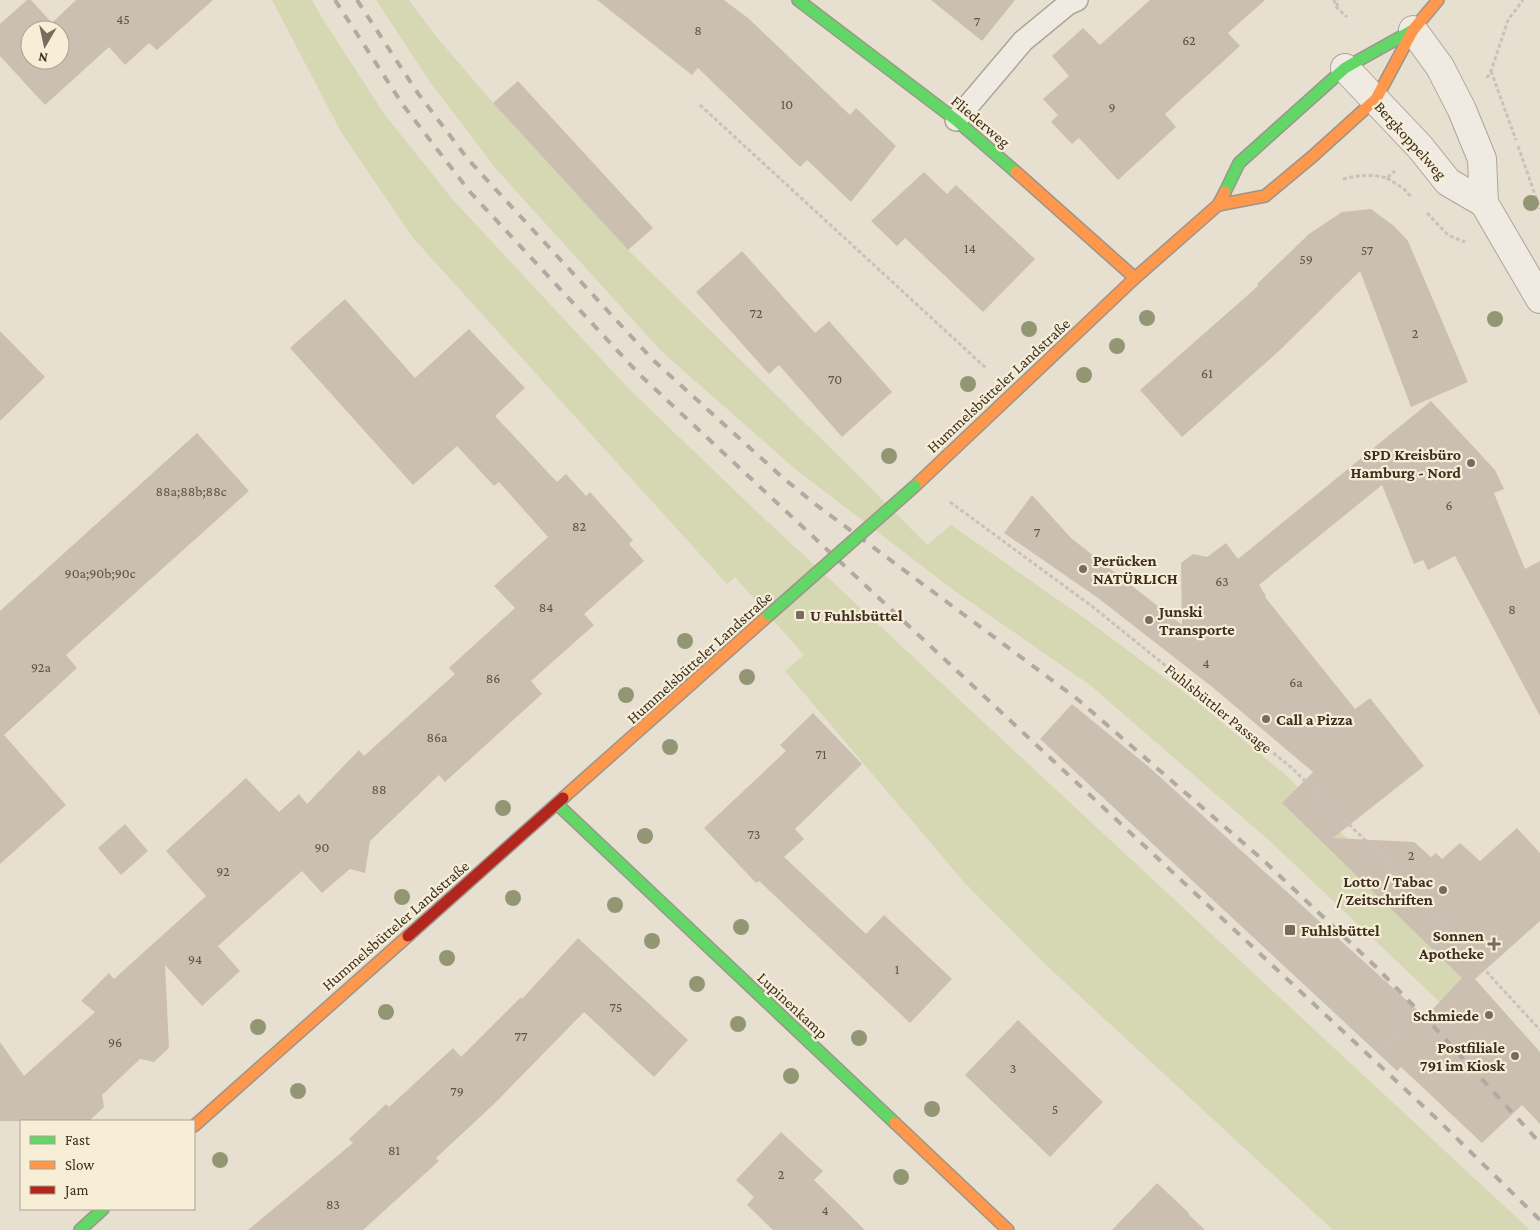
<svg xmlns="http://www.w3.org/2000/svg" width="1540" height="1230" font-family="'Crimson Pro',serif">
<rect width="100%" height="100%" fill="#e7e0d1"/>
<g fill="#d6d7b3">
<polygon points="272,0 312,0 322,18 385,115 454,201 629,389 754,509 1530,1230 1333,1230 1045,964 963,881 785,671 804,655 735,577 727,584 413,238 341,132"/>
<polygon points="376,0 409,0 435,35 493,103 628,250 854,471 927,545 951,525 1087,620 1197,702 1287,776 1364,856 1476,980 1488,996 1463,1024 1272,843 1090,685 956,592 794,468 661,351 497,170 430,82"/>
</g>
<g fill="#cbbfb2" fill-rule="evenodd">
<path d="M27,0h4l21,23 24,-23h137l-56,50 -8,-7 -24,22 -16,-18 -64,58 -45,-49v-32zM30,30h30v30h-30z"/>
<polygon points="597,0 724,0 748,18 850,115 856,108 896,146 851,202 807,160 800,167 698,68 692,75"/>
<polygon points="931,0 1015,0 982,41"/>
<polygon points="1150,0 1265,0 1228,33 1240,46 1165,114 1176,127 1118,180 1079,138 1072,144 1051,122 1058,115 1043,99 1069,76 1052,56 1083,28 1100,45"/>
<polygon points="518,81 653,228 628,250 493,103"/>
<polygon points="924,172 947,194 956,185 1035,259 983,312 905,238 897,246 871,221"/>
<polygon points="1371,209 1394,226 1408,241 1468,382 1411,407 1360,271 1279,351 1182,437 1140,390 1258,286 1257,284 1309,234 1342,212"/>
<polygon points="742,251 815,333 829,321 892,392 842,437 779,365 769,374 696,292"/>
<polygon points="345,299 415,378 469,329 525,388 495,416 557,482 566,474 586,496 590,492 633,540 629,544 644,561 584,614 594,625 531,681 542,694 445,782 439,775 370,841 365,873 350,869 322,893 302,871 218,946 240,971 202,1006 165,965 169,1048 154,1062 140,1059 102,1095 104,1107 89,1121 0,1121 0,1042 24,1076 95,1012 81,1001 109,973 114,979 206,896 166,851 246,778 279,812 299,794 307,804 359,750 364,756 455,674 449,668 515,608 494,586 548,537 499,482 494,486 457,446 413,485 290,348"/>
<polygon points="0,331 45,377 0,421"/>
<polygon points="1431,401 1495,470 1504,489 1494,493 1525,569 1540,561 1540,716 1455,556 1428,570 1423,560 1414,564 1382,485 1259,585 1266,596 1265,597 1355,709 1370,698 1424,766 1333,838 1414,842 1431,857 1436,853 1442,859 1460,843 1480,861 1517,828 1540,853 1540,921 1475,979 1540,1052 1540,1124 1522,1105 1482,1143 1401,1067 1397,1071 1040,739 1072,704 1149,767 1425,1017 1462,978 1282,803 1313,772 1211,686 1098,598 1004,533 1032,495 1071,538 1182,625 1181,563 1193,554 1207,557 1226,543 1238,559"/>
<polygon points="197,433 249,491 66,655 77,668 4,735 66,805 0,864 0,611"/>
<polygon points="813,713 862,764 795,829 804,839 784,857 866,934 884,915 952,979 910,1023 759,881 756,883 704,828 786,751 780,745"/>
<polygon points="125,824 148,851 121,875 98,848"/>
<polygon points="578,938 688,1040 654,1077 584,1012 494,1104 436,1158 439,1161 363,1230 248,1230 353,1143 349,1139 386,1104 389,1107 453,1048 461,1057 521,997 522,999"/>
<polygon points="1018,1020 1103,1102 1050,1157 965,1075"/>
<polygon points="781,1132 823,1171 814,1180 865,1230 773,1230 747,1205 754,1197 736,1180"/>
<polygon points="1157,1183 1189,1213 1188,1214 1205,1230 1112,1230"/>
</g>
<g fill="none" stroke-linecap="round" stroke-linejoin="round">
<g stroke="#ada599" stroke-width="24">
<polyline id="lane" points="956,120 1023,41 1068,4 1077,0"/>
</g>
<g stroke="#ada599" stroke-width="30">
<g id="street">
<polyline points="1413,30 1440,67 1462,110 1482,159 1484,203 1540,299"/>
<polyline points="1345,68 1420,147 1448,182 1484,203"/>
</g>
</g>
<g stroke="#9c958a" stroke-width="14">
<g id="fast">
<polyline points="798,0 956,120 1016,172"/>
<polyline points="1225,192 1239,163 1345,68 1413,30"/>
<polyline points="557,804 895,1123"/>
<polyline points="80,1230 103,1209"/>
</g>
</g>
<g stroke="#9c958a" stroke-width="14">
<g id="slow">
<polyline points="1016,172 1135,278"/>
<polyline points="1218,205 1265,196 1313,156 1376,99 1413,30 1438,0"/>
<polyline points="915,486 1135,278 1218,205 1225,192"/>
<polyline points="563,798 769,615"/>
<polyline points="895,1123 1008,1230"/>
<polyline points="194,1126 408,936"/>
</g>
</g>
<g stroke="#9c958a" stroke-width="14">
<polyline id="jam" points="408,936 563,798"/>
</g>
<g stroke="#c8c2b9" stroke-width="3" stroke-dasharray="4 2.5" stroke-linecap="butt">
<polyline points="1334,0 1337,8 1347,17"/>
<polyline points="1337,7 1338,0"/>
<polyline points="1491,71 1516,140"/>
<polyline points="1487,78 1491,71 1508,20 1523,0"/>
<polyline points="700,105 987,369"/>
<polyline points="1518,146 1540,209"/>
<polyline points="1387,178 1404,189 1412,198"/>
<path d="M1343,179c15,-4 29,-5 44,-1l8,-7"/>
<polyline points="1427,213 1448,235 1465,242"/>
<polyline points="950,502 1093,607 1292,768 1373,848 1540,1030"/>
<polyline points="1379,1051 1415,1013"/>
</g>
<use href="#lane" stroke="#efebe3" stroke-width="21"/>
<use href="#street" stroke="#efebe3" stroke-width="28"/>
<use href="#fast" stroke="#63d668" stroke-width="11"/>
<use href="#slow" stroke="#ff974d" stroke-width="11"/>
<use href="#jam" stroke="#b3261e" stroke-width="11"/>
<g stroke="#afaaa2" stroke-width="4" stroke-dasharray="9 9" stroke-linecap="butt">
<polyline points="335,0 403,105 470,192 640,375 1437,1119 1540,1220"/>
<polyline points="357,0 417,92 467,158 486,179 653,360 782,477 815,504 1076,698 1263,860 1375,966 1439,1032 1540,1143"/>
</g>
<g stroke="#9c958a" stroke-width="14" stroke-linecap="butt">
<polyline id="fast-bridge" points="769,615 915,486"/>
</g>
<use href="#fast-bridge" stroke="#63d668" stroke-width="11"/>
</g>
<g fill="#929673">
<circle cx="1531" cy="203" r="8"/>
<circle cx="1147" cy="318" r="8"/>
<circle cx="1495" cy="319" r="8"/>
<circle cx="1029" cy="329" r="8"/>
<circle cx="1117" cy="346" r="8"/>
<circle cx="1084" cy="375" r="8"/>
<circle cx="968" cy="384" r="8"/>
<circle cx="889" cy="456" r="8"/>
<circle cx="685" cy="641" r="8"/>
<circle cx="747" cy="677" r="8"/>
<circle cx="626" cy="695" r="8"/>
<circle cx="670" cy="747" r="8"/>
<circle cx="503" cy="808" r="8"/>
<circle cx="645" cy="836" r="8"/>
<circle cx="402" cy="897" r="8"/>
<circle cx="513" cy="898" r="8"/>
<circle cx="615" cy="905" r="8"/>
<circle cx="741" cy="927" r="8"/>
<circle cx="652" cy="941" r="8"/>
<circle cx="447" cy="958" r="8"/>
<circle cx="697" cy="984" r="8"/>
<circle cx="386" cy="1012" r="8"/>
<circle cx="738" cy="1024" r="8"/>
<circle cx="258" cy="1027" r="8"/>
<circle cx="859" cy="1038" r="8"/>
<circle cx="791" cy="1076" r="8"/>
<circle cx="298" cy="1091" r="8"/>
<circle cx="932" cy="1109" r="8"/>
<circle cx="220" cy="1160" r="8"/>
<circle cx="901" cy="1177" r="8"/>
</g>
<g fill="#786c5e" stroke="#f7eed8" stroke-width="2">
<circle cx="1471" cy="463" r="5"/>
<circle cx="1083" cy="569" r="5"/>
<rect x="795" y="610" width="10" height="10" rx="2.5"/>
<circle cx="1149" cy="620" r="5"/>
<circle cx="1266" cy="719" r="5"/>
<circle cx="1443" cy="890" r="5"/>
<rect x="1284" y="924" width="12" height="12" rx="2.5"/>
<path d="M1491.5 936.5h5v5h5v5h-5v5h-5v-5h-5v-5h5z"/>
<circle cx="1489" cy="1015" r="5"/>
<circle cx="1515" cy="1056" r="5"/>
</g>
<g text-anchor="middle" stroke-width="4.5" stroke-linejoin="round" paint-order="stroke">
<g font-size="14" fill="#605244">
<text x="123" y="24">45</text>
<text x="977" y="26">7</text>
<text x="698" y="35">8</text>
<text x="1189" y="45">62</text>
<text x="787" y="109">10</text>
<text x="1112" y="112">9</text>
<text x="970" y="253">14</text>
<text x="1367" y="255">57</text>
<text x="1306" y="264">59</text>
<text x="756" y="318">72</text>
<text x="1415" y="338">2</text>
<text x="1207" y="378">61</text>
<text x="835" y="384">70</text>
<text x="191" y="496">88a;88b;88c</text>
<text x="1449" y="510">6</text>
<text x="579" y="531">82</text>
<text x="1037" y="537">7</text>
<text x="100" y="578">90a;90b;90c</text>
<text x="1222" y="586">63</text>
<text x="546" y="612">84</text>
<text x="1512" y="614">8</text>
<text x="1206" y="668">4</text>
<text x="41" y="672">92a</text>
<text x="493" y="683">86</text>
<text x="1296" y="687">6a</text>
<text x="437" y="742">86a</text>
<text x="821" y="759">71</text>
<text x="379" y="794">88</text>
<text x="754" y="839">73</text>
<text x="322" y="852">90</text>
<text x="1411" y="860">2</text>
<text x="223" y="876">92</text>
<text x="195" y="964">94</text>
<text x="897" y="974">1</text>
<text x="616" y="1012">75</text>
<text x="521" y="1041">77</text>
<text x="115" y="1047">96</text>
<text x="1013" y="1073">3</text>
<text x="457" y="1096">79</text>
<text x="1055" y="1114">5</text>
<text x="394" y="1155">81</text>
<text x="781" y="1179">2</text>
<text x="333" y="1209">83</text>
<text x="825" y="1215">4</text>
</g>
<g font-size="16" fill="#3d2e20" stroke="#f7eed8">
<text transform="translate(981 121) rotate(40)" y="6">Fliederweg</text>
<text transform="translate(1411 140) rotate(48)" y="6">Bergkoppelweg</text>
<text transform="translate(998 385) rotate(-43)" y="6">Hummelsbütteler Landstraße</text>
<text transform="translate(699 657) rotate(-42)" y="6">Hummelsbütteler Landstraße</text>
<text transform="translate(1219 708) rotate(39)" y="6">Fuhlsbüttler Passage</text>
<text transform="translate(395 925) rotate(-41)" y="6">Hummelsbütteler Landstraße</text>
<text transform="translate(793 1005) rotate(43)" y="6">Lupinenkamp</text>
</g>
<g font-size="16" font-weight="bold" fill="#3d2e20" stroke="#f7eed8" text-anchor="end">
<text x="1461" y="460">SPD Kreisbüro<tspan x="1461" dy="18">Hamburg - Nord</tspan></text>
<text x="1093" y="566" text-anchor="start">Perücken<tspan x="1093" dy="18">NATÜRLICH</tspan></text>
<text x="1159" y="617" text-anchor="start">Junski<tspan x="1159" dy="18">Transporte</tspan></text>
<text x="810" y="621" text-anchor="start">U Fuhlsbüttel</text>
<text x="1276" y="725" text-anchor="start">Call a Pizza</text>
<text x="1433" y="887">Lotto / Tabac<tspan x="1433" dy="18">/ Zeitschriften</tspan></text>
<text x="1301" y="936" text-anchor="start">Fuhlsbüttel</text>
<text x="1484" y="941">Sonnen<tspan x="1484" dy="18">Apotheke</tspan></text>
<text x="1479" y="1021">Schmiede</text>
<text x="1505" y="1053">Postfiliale<tspan x="1505" dy="18">791 im Kiosk</tspan></text>
</g>
</g>
<rect x="20" y="1120" width="175" height="90" fill="#f7eed8" stroke="#ada18e"/>
<rect x="30" y="1136" width="25" height="8" fill="#63d668" stroke="#ada18e"/>
<text x="65" y="1145" font-size="15" fill="#3d2e20">Fast</text>
<rect x="30" y="1161" width="25" height="8" fill="#ff974d" stroke="#ada18e"/>
<text x="65" y="1170" font-size="15" fill="#3d2e20">Slow</text>
<rect x="30" y="1186" width="25" height="8" fill="#b3261e" stroke="#ada18e"/>
<text x="65" y="1195" font-size="15" fill="#3d2e20">Jam</text>
<g transform="translate(45 45) rotate(189)"><circle r="24" fill="#f7eed8" stroke="#ada18e"/>
<path d="M0-4L9 19L0 12L-9 19Z" fill="#786c5e"/>
<text y="-8" font-size="14" font-weight="bold" text-anchor="middle" fill="#3d2e20">N</text>
</g>
</svg>
